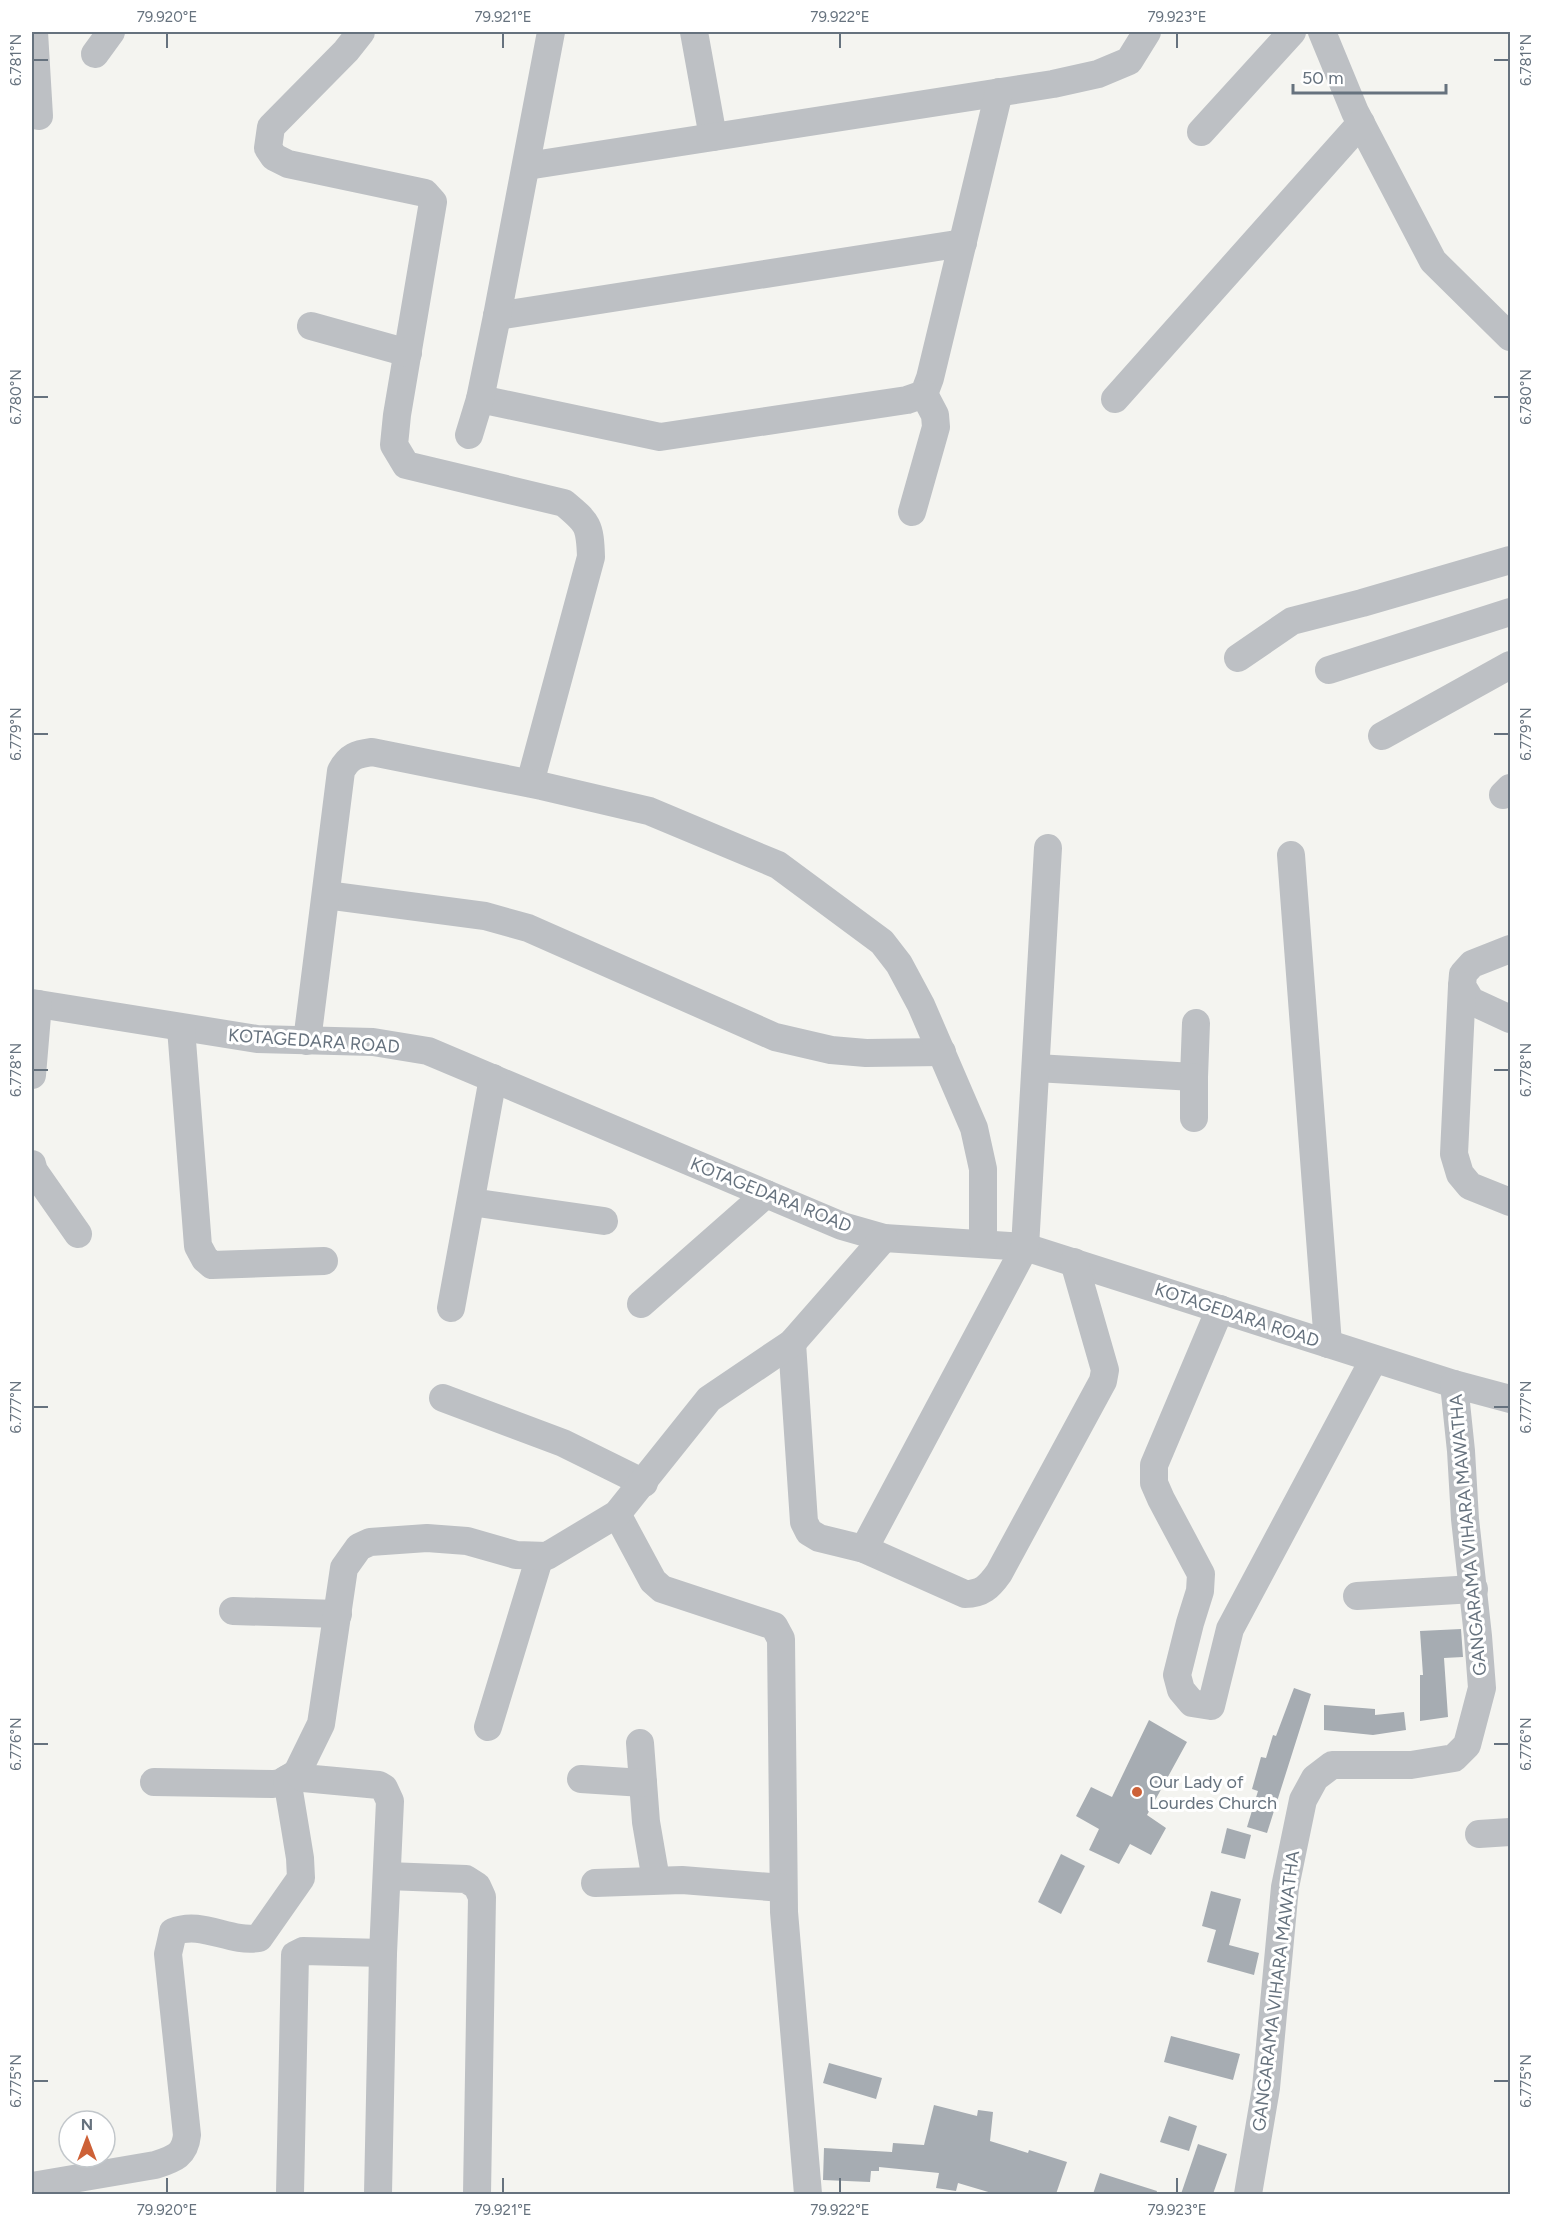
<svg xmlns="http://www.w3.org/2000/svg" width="1542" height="2226" font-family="Figtree,sans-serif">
<rect width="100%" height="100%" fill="#f4f4f0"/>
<g fill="#a6acb2">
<polygon points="1461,1629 1463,1657 1444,1658 1448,1717 1420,1721 1420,1675 1423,1675 1420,1631"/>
<polygon points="1294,1688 1311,1694 1267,1833 1247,1827 1258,1791 1252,1789 1261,1757 1266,1758 1273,1735 1276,1736"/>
<polygon points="1324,1705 1375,1709 1375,1715 1404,1712 1406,1730 1373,1735 1324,1730"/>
<polygon points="1149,1720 1187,1742 1147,1815 1166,1828 1151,1855 1130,1844 1119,1864 1089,1850 1099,1829 1076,1816 1091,1787 1112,1797"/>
<polygon points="1227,1828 1251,1835 1245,1859 1221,1853"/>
<polygon points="1061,1854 1085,1866 1061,1914 1038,1902"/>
<polygon points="1211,1891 1241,1899 1229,1945 1259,1953 1254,1975 1207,1962 1216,1930 1202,1926"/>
<polygon points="1171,2036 1240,2054 1233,2080 1164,2062"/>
<polygon points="829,2063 882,2078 876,2099 823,2083"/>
<polygon points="934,2105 977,2116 978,2110 993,2112 990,2141 1028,2153 1029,2150 1067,2162 1056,2194 995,2194 958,2183 956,2191 936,2188 939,2173 879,2167 879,2171 871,2171 870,2182 823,2180 824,2148 892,2152 893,2143 924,2145"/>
<polygon points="1169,2116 1197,2126 1189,2151 1160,2142"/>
<polygon points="1198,2144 1227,2154 1213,2194 1181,2194"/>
<polygon points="1100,2173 1157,2191 1156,2194 1093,2194"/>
</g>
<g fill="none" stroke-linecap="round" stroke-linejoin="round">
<g stroke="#bdc0c4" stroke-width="28">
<polyline points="34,32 39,116"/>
<path d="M361,32l-15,19 -75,76 -3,21 6,9 14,7 137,29 8,9 -36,213 -3,30 12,20 158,38c24,20 26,22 27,54l-61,226"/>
<polyline points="694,32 713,137"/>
<polyline points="1322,32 1355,112 1433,261 1510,337"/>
<polyline points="95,54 111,32"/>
<polyline points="1201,132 1292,32"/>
<polyline points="527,166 1053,84 1098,74 1129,61 1147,32"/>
<polyline points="497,316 963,243"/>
<polyline points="311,326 408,353"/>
<polyline points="480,399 660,437 907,400 924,394 930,378 999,92"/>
<polyline points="1115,399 1361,123"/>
<polyline points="469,435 480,399 497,316 551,32"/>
<polyline points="912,512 936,427 935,415 924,394"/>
<polyline points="1238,658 1292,621 1362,603 1510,560"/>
<polyline points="1329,670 1510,612"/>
<polyline points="1382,736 1510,665"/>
<polyline points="1503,795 1510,788"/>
<polyline points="1291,855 1328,1344"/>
<polyline points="326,895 485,916 528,928 775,1037 831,1050 866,1053 942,1052"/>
<polyline points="1510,949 1472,964 1463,974 1462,986 1471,1001 1510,1019"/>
<polyline points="1462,986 1454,1154 1460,1174 1470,1186 1510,1202"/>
<polyline points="32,1003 257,1039 373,1042 428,1051 842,1226 884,1238 1025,1247 1454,1384 1510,1399"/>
<polyline points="181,1028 198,1246 205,1259 212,1265 324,1261"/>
<path d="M307,1041l34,-270c8,-15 16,-17 31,-19l170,34 107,25 129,54 104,77 17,22 22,41 53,123 9,41v74"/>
<polyline points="1036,1068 1194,1077 1196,1023"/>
<polyline points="32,1075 38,1004"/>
<polyline points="1194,1077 1194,1118"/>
<polyline points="32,1164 34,1171 78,1234"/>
<polyline points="471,1202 604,1221"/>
<polyline points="641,1304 766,1194"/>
<polyline points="451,1308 493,1078"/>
<polyline points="1220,1309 1154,1465 1154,1483 1161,1499 1201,1574 1200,1591 1190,1623 1177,1675 1181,1690 1192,1703 1211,1706 1230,1629 1374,1359"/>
<path d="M792,1343l12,179 5,10 10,6 45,11 101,45c17,0 24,-7 34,-21l104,-192 2,-11 -31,-108"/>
<polyline points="443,1398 563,1443 644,1483"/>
<polyline points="617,1514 653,1581 662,1589 774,1626 781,1639 784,1912 808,2194"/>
<polyline points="864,1549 1025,1247 1048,848"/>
<polyline points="1357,1596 1474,1589"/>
<polyline points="233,1611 338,1614"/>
<polyline points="488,1727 540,1556"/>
<polyline points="640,1743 646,1822 656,1880"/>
<polyline points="581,1779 643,1783"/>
<polyline points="154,1782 273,1784 280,1783 297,1773"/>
<polyline points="1479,1834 1510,1832"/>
<polyline points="387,1876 466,1879 477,1886 482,1897 477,2194"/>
<polyline points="595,1883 682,1880 783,1888"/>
<path d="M32,2186l123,-21c18,-6 30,-9 32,-30l-19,-181 5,-22c29,-12 56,11 86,6l42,-60 -1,-20 -13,-79"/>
<polyline points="290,2194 295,1955 303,1951 383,1953"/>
<polyline points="378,2194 383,1953 390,1801 384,1788 379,1785 303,1778 297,1773 321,1724 344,1568 359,1547 370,1542 427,1538 467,1541 516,1555 547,1556 617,1514 709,1399 792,1343 884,1238"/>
<polyline points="1248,2194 1266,2088 1285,1887 1303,1800 1315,1778 1332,1765 1411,1765 1454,1758 1467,1745 1482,1688 1478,1636 1465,1519 1461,1451 1454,1384"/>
</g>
</g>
<path fill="none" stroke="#66727e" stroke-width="2" d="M167,33v15M503,33v15M840,33v15M1177,33v15M33,60h15M1494,60h15M33,397h15M1494,397h15M33,734h15M1494,734h15M33,1070h15M1494,1070h15M33,1407h15M1494,1407h15M33,1744h15M1494,1744h15M33,2081h15M1494,2081h15M167,2178v15M503,2178v15M840,2178v15M1177,2178v15"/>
<circle fill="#cd6137" stroke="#fff" stroke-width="2" cx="1137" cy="1792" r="6"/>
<g text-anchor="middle" stroke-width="6" stroke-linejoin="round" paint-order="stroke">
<g font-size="18" fill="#66727e" stroke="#fff">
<text transform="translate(314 1041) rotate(4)" y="6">KOTAGEDARA ROAD</text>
<text transform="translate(771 1195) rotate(22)" y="6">KOTAGEDARA ROAD</text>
<text transform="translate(1237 1315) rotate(18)" y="6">KOTAGEDARA ROAD</text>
<text transform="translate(1468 1535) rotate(-95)" y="6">GANGARAMA VIHARA MAWATHA</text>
<text transform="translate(1276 1991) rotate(-83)" y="6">GANGARAMA VIHARA MAWATHA</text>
</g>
<g font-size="18" fill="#66727e" stroke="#fff" text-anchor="start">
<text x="1149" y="1788">Our Lady of<tspan x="1149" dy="21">Lourdes Church</tspan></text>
</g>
</g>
<rect width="1542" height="2226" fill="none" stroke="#ffffff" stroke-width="66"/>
<g transform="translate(87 2139)"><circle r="28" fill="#ffffff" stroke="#c2c7cb" stroke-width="1.5"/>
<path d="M0-4.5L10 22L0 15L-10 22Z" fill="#cd6137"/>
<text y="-9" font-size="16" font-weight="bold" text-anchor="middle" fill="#66727e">N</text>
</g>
<path d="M1293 84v9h153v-9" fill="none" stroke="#66727e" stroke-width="3"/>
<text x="1302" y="84" font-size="18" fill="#66727e" stroke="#ffffff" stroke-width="4.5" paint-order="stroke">50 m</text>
<rect x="33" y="33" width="1476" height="2160" fill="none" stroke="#66727e" stroke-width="2"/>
<g font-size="15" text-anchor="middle" fill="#66727e">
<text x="167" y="22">79.920°E</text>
<text x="503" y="22">79.921°E</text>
<text x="840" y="22">79.922°E</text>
<text x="1177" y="22">79.923°E</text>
<text transform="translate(16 60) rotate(-90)" y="5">6.781°N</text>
<text transform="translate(1526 60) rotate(-90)" y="5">6.781°N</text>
<text transform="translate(16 397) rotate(-90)" y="5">6.780°N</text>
<text transform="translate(1526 397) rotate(-90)" y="5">6.780°N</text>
<text transform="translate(16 734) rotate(-90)" y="5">6.779°N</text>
<text transform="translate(1526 734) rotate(-90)" y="5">6.779°N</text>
<text transform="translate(16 1070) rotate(-90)" y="5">6.778°N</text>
<text transform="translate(1526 1070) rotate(-90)" y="5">6.778°N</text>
<text transform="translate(16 1407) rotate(-90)" y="5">6.777°N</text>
<text transform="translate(1526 1407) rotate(-90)" y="5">6.777°N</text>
<text transform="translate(16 1744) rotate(-90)" y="5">6.776°N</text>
<text transform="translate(1526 1744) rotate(-90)" y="5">6.776°N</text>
<text transform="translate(16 2081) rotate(-90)" y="5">6.775°N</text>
<text transform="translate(1526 2081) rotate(-90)" y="5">6.775°N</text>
<text x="167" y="2215">79.920°E</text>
<text x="503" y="2215">79.921°E</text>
<text x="840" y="2215">79.922°E</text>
<text x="1177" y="2215">79.923°E</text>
</g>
</svg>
